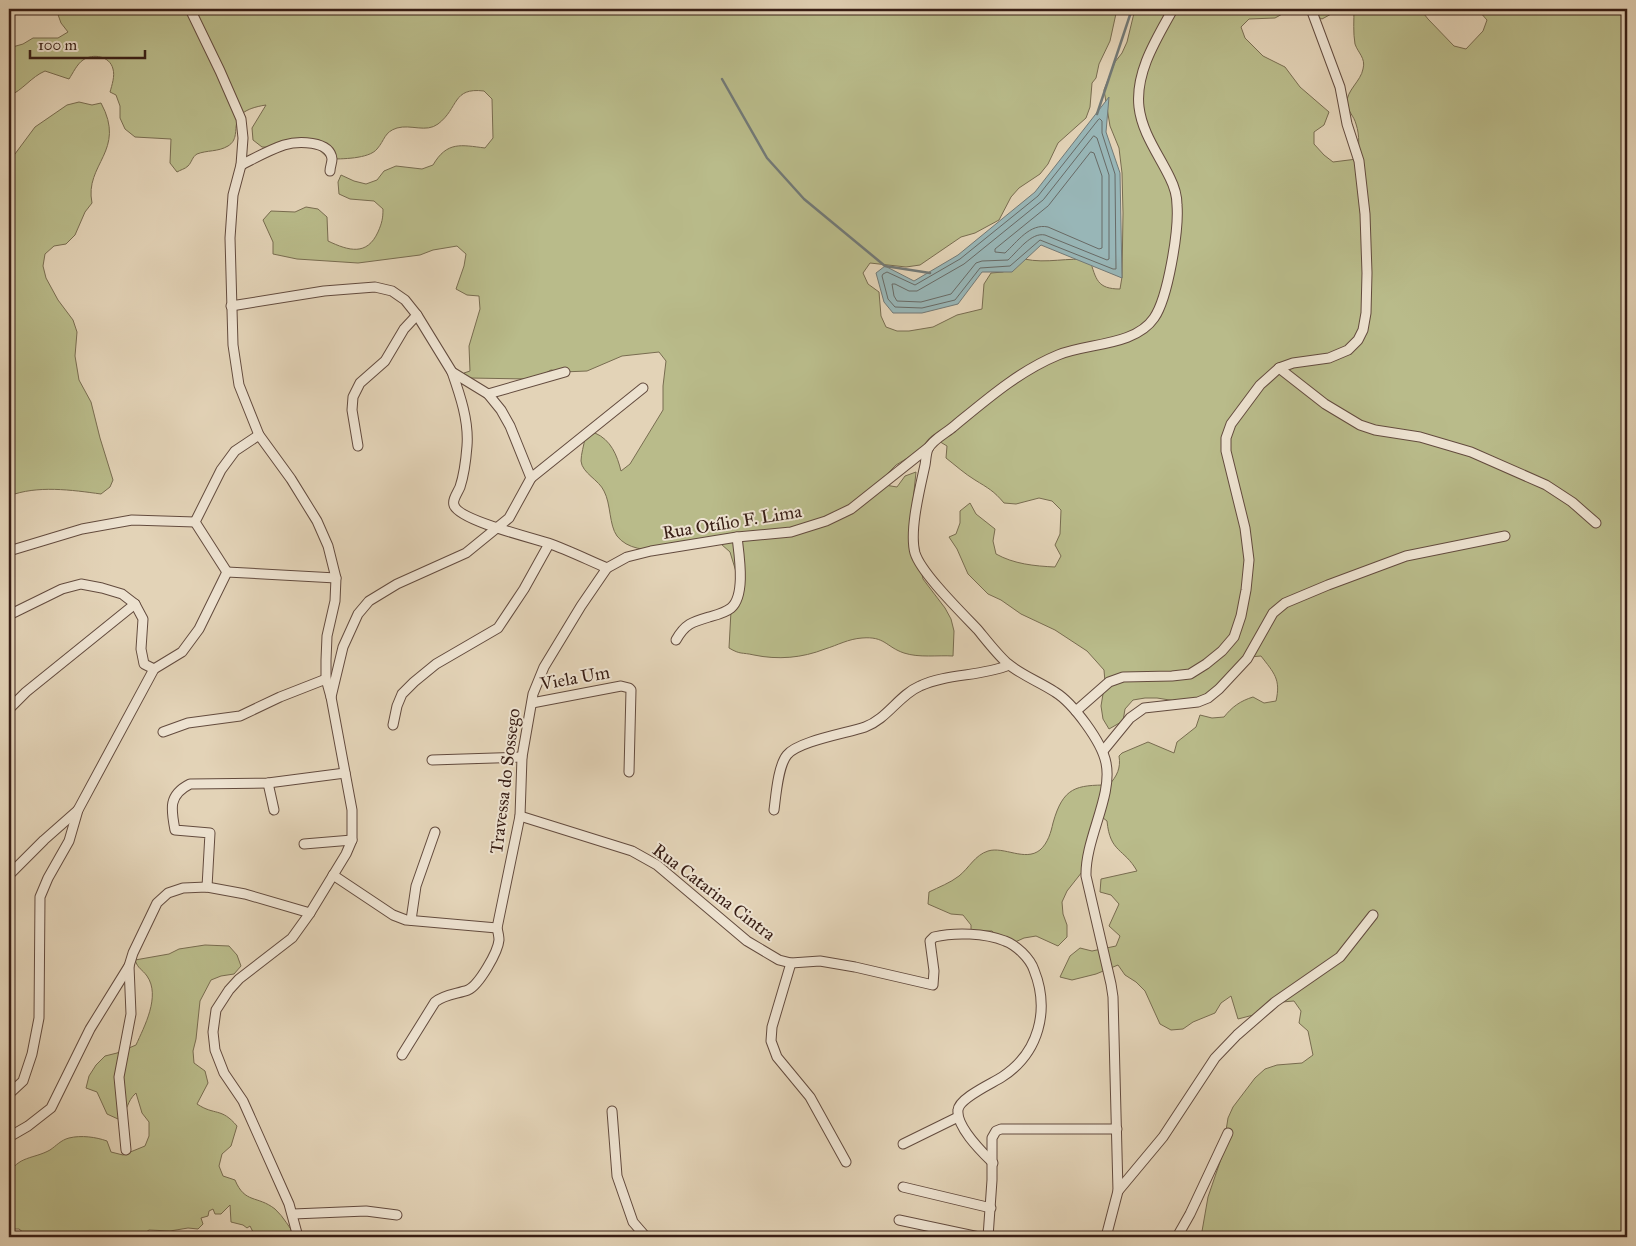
<svg xmlns="http://www.w3.org/2000/svg" width="1636" height="1246" font-family="'IM FELL Great Primer',serif">
<rect width="100%" height="100%" fill="#e3d3b7"/>
<filter id="stains"><feTurbulence type="fractalNoise" baseFrequency=".004" numOctaves="4"/><feColorMatrix values="0 0 0 0 .2 0 0 0 0 .09 0 0 0 0 .02 0 0 0 .5 -.17"/></filter>
<radialGradient id="worn" r=".72"><stop offset=".6" stop-color="#630" stop-opacity="0"/><stop offset="1" stop-color="#630" stop-opacity=".3"/></radialGradient>
<g fill="#b9bb8a" stroke="#786c50">
<path d="M56,9h1061l-7,32 -11,23 -3,14 -4,5 -2,24 -4,11 -28,25 -10,21 -8,10 -21,14 -8,9 -12,23 -24,13 -14,4 -41,28 -14,2 -36,-4 -7,10 5,11 11,8 2,24 5,11 11,4h12l24,-4 24,-12 25,-6 2,-25 7,-11 12,-1 21,-13c23,5 44,-2 66,1 6,19 7,29 30,29l2,-12 1,-64 -1,-40 -3,-25 -9,-22 -6,-36 11,-28 7,-9 5,-11 8,-33h198v4l-11,6 -11,-5 -12,-3 -13,1 -11,6 -26,1 -8,8 4,11 18,18 22,11 15,20 29,25 -5,13 -10,7v12l10,11 9,7 24,-3c2,-11 3,-23 -1,-35 -2,-8 -8,-12 -9,-21 -1,-12 14,-22 16,-34 3,-11 -5,-16 -8,-25 -2,-11 -1,-24 -1,-35h66l8,10 26,27 12,3 17,-18 4,-11 -8,-9 -13,-2h40l11,4 11,-4h99v1228h-426l7,-40 14,-41 6,-38 5,-11 22,-29 10,-9 12,-4 25,-2 11,-8 -5,-24 -9,-8 2,-12 -7,-10 -12,1 -21,11 -23,6 -7,-23 -10,7 -6,10 -22,9 -10,7 -12,1 -11,-6 -15,-33 -9,-9 -11,-7 -7,-10 -22,9 -24,6 -12,-3 10,-21 10,-8 12,3 24,-5 4,-10 -11,-10 10,-22 -8,-9 -11,-3 1,-13 36,-8c-13,-23 -27,-18 -30,-50l-9,-7 -16,58 -15,19 -5,11 1,12 4,11v12l-9,9 -22,-10 -12,2 -11,5 -12,-3 -9,-9h-21v-6l-8,-10 -12,-1 -23,-10 1,-12c10,-5 21,-9 30,-16 10,-8 16,-21 29,-25 16,-5 37,11 52,-1 8,-7 11,-18 13,-27 10,-36 23,-38 56,-38 8,-9 12,-17 10,-29l3,-3 26,-11 26,11 3,-11 19,-15 4,-12 12,3 12,-1c8,-10 16,-16 29,-20l11,6 12,-2c5,-22 -2,-28 -15,-45l-12,1 -32,37 -35,8 -25,-4h-12l-12,2 -8,9 -2,12 -14,8 -6,-10 -2,-13 4,-24 -1,-12 -8,-9 -9,-10 -32,-21 -34,-16 -20,-14 -13,-6 -20,-20 -11,-25 -8,-12 7,-3 4,-11v-12l10,-8 6,11 19,15 -2,12 3,13c18,10 38,12 59,13l6,-11 -6,-11 5,-11 1,-24 -9,-9 -13,-3 -23,6 -12,-1c-10,-12 -16,-15 -29,-23 -10,-6 -20,-15 -29,-22l1,-12 -10,-6 -41,25 -8,8 -3,12 12,2 8,-11 11,-4 -5,49 12,58 22,29 6,11 3,12 -1,25c-15,-1 -34,2 -49,-3 -18,-6 -19,-17 -42,-15 -14,1 -24,7 -37,11 -23,9 -47,11 -71,6 -13,-3 -13,0 -25,-7l2,-37 6,-12v-24l-7,-23 -9,-8c-29,0 -84,18 -104,-8 -8,-11 -6,-32 -13,-45 -5,-11 -22,-18 -23,-30 0,-7 3,-16 4,-23l10,-5c16,7 22,22 26,38l9,-7 33,-54v-24l3,-25 -7,-9 -37,4 -35,15 -24,1 -12,-2 -11,6 -12,3 -59,-1 -5,-5 6,-2 -1,-25 11,-37 -1,-13 -12,-1 -11,-6 8,-23 2,-12 -9,-8 -24,4 -13,5 -62,8 -61,-4 -24,-5v-12l-10,-22 8,-9 24,1 11,-5 12,2 9,8 1,24c21,10 39,15 50,-9 4,-9 5,-14 5,-23l-9,-8 -24,-2 -11,-5 -1,-12 3,-7 13,6 12,3 11,-4 7,-9 12,-5 26,3 11,-4c14,-24 28,-20 52,-17l8,-10 -1,-39 -8,-8c-32,-4 -25,17 -46,33 -12,9 -27,0 -41,4 -13,4 -12,12 -20,21 -8,10 -36,10 -48,10l-18,-17 -24,6 -25,-1 -9,-7 -1,-12 14,-23c-46,7 -20,30 -38,41 -10,6 -21,4 -31,8 -5,3 -5,8 -9,12 -3,3 -8,4 -11,6l-7,-9 1,-24 -36,-2 -10,-8 -5,-11v-12l-4,-11 -6,-3c2,-7 5,-16 3,-23 -3,-13 -20,-16 -30,-9 -6,4 -10,13 -14,19l-24,-8c-14,6 -22,19 -36,25v-48l14,-4 10,-6h25l10,-6 -7,-9z"/>
<path d="M79,102l13,3 9,-2c26,48 -17,61 -9,100l-7,9 -10,23 -9,9 -12,2 -9,8 -2,12 3,12 12,22 15,20 4,12 -2,24 4,24 12,22 9,36 13,42 -3,7 -9,7c-29,-4 -64,-9 -92,2v-334l26,-35 32,-22z"/>
<path d="M205,945l24,1 8,9 4,11 -7,8 -13,2 -10,4 -11,21 -4,38 -3,12 1,12 11,8 3,12 -11,21c18,12 24,3 40,22l-6,20 -9,8 -3,12 4,10 12,4c10,24 22,15 40,29 9,8 14,19 22,28h-41v-2l-3,-3 -3,-6 -3,2 -4,-3 -12,-3 -1,-17 -9,9h-6l-2,-5 -4,2 -1,5 -7,2 2,6 -5,5 -10,-1 -18,3 -21,-1 -10,7h-110l-10,-8h-10c0,-12 -3,-44 0,-54 8,-19 25,-16 41,-25 6,-4 11,-10 19,-12 12,-3 27,-1 38,3l4,11 12,3 22,-9 4,-10v-14l-7,-9 -6,-20c-10,9 -6,15 -18,26l-11,-5 -10,-22 -11,-4 3,-12 7,-11 9,-9 12,-3 19,-8c8,-18 25,-49 11,-69 -5,-7 -9,-7 -12,-16l34,-6 10,-5z"/>
</g>
<polygon fill="#98b6b7" stroke="#727976" points="1109,97 1106,132 1120,173 1122,278 1041,245 1012,272 982,272 958,304 922,313 893,313 884,302 876,273 885,266 914,281 958,255 1035,192"/>
<g fill="none" stroke-linecap="round" stroke-linejoin="round">
<g stroke="#686a66" stroke-width="1">
<polygon points="1100,119 1102,121 1102,133 1115,174 1116,269 1113,269 1040,240 1010,266 980,268 955,300 922,308 895,307 888,299 882,276 883,274 887,272 915,285 960,259 1038,196 1098,120"/>
<path d="M1094,136l3,2 12,37v84l-2,1 -62,-25c-14,-3 -27,16 -37,25l-26,1 -6,2 -25,31 -30,8 -24,-1 -3,-5 -2,-12h3l14,7h8l47,-27 79,-64z"/>
<path d="M1091,152l3,1 8,23v72l-3,1 -51,-22c-18,-4 -31,15 -43,26l-10,-1v-3l53,-43z"/>
</g>
<g stroke="#727976" stroke-width="2.5">
<polyline points="722,79 767,158 804,199 885,266 930,273"/>
<polyline points="1097,114 1132,9"/>
</g>
<g stroke="#634b3e" stroke-width="11">
<g id="minor">
<polyline points="190,9 220,71 241,119 243,138 241,165 233,195 230,238 233,345 239,385 259,435 291,479 317,521 328,546 336,578 335,601 327,636 326,660 326,679 331,697 352,810 352,840 346,854 310,913 292,938 239,979 229,990 216,1010 213,1032 215,1050 224,1073 243,1101 289,1204 298,1237"/>
<path d="M241,165c14,-7 28,-15 43,-20 13,-4 46,-5 48,14 0,4 -2,8 -2,12"/>
<polyline points="231,306 324,291 375,287 392,291 405,300 417,315 452,372 488,394 501,410 510,426 531,478 509,518 466,553 397,584 369,601 358,614 343,647 331,697"/>
<polyline points="1279,368 1325,404 1360,425 1375,430 1420,437 1471,452 1546,485 1572,502 1596,523"/>
<path d="M452,372c8,23 17,49 15,74 -1,13 -3,29 -7,41 -2,5 -8,13 -6,18 4,15 78,33 94,38 20,7 40,17 59,25"/>
<polyline points="488,394 565,372"/>
<polyline points="358,446 352,410 353,397 360,383 385,361 404,329 417,315"/>
<polyline points="531,478 643,388"/>
<polyline points="9,551 82,529 132,520 195,522"/>
<polyline points="227,572 195,522 221,470 235,451 259,435"/>
<polyline points="227,572 336,578"/>
<polyline points="9,615 62,589 81,584 102,588 122,594 135,604 143,619 141,649 144,664 154,669"/>
<path d="M676,640c9,-16 16,-18 33,-23 7,-2 16,-4 22,-9 15,-13 8,-53 6,-71"/>
<polyline points="532,703 621,686 629,688 631,690 629,772"/>
<polyline points="9,709 26,692 135,604"/>
<polyline points="1076,711 1109,682 1123,677 1172,676 1190,674 1206,664 1222,651 1234,637 1241,616 1246,590 1249,560 1245,528 1226,451 1226,438 1231,424 1260,385 1279,368 1293,363 1329,358 1348,350 1358,340 1363,330 1366,313 1367,273 1365,214 1359,161 1347,124 1340,87 1311,9"/>
<polyline points="393,725 397,706 402,694 414,682 436,664 498,628 524,589 549,544"/>
<polyline points="163,732 188,723 240,716 280,697 326,679"/>
<polyline points="1103,751 1130,718 1144,708 1198,702 1208,698 1219,689 1247,659 1273,613 1285,603 1328,585 1406,556 1505,536"/>
<polyline points="432,760 522,757"/>
<polyline points="268,783 274,810"/>
<path d="M774,810c2,-15 4,-44 13,-55 11,-14 61,-22 78,-28 22,-8 34,-32 55,-41 28,-13 60,-9 89,-21"/>
<path d="M520,816l112,35 25,14 90,76 32,19 12,3 29,-2 35,6 78,18 1,-14 -4,-30 4,-4c21,-5 51,-4 71,4 11,4 25,17 29,29 16,40 5,83 -32,107 -9,6 -43,21 -44,33 -2,17 24,42 35,53"/>
<polyline points="304,844 352,840"/>
<polyline points="9,875 44,840 78,810"/>
<polyline points="333,875 393,915 406,920 497,928"/>
<path d="M207,887l3,-54 -35,-3c-4,-21 -7,-35 15,-46l78,-1 77,-10"/>
<polyline points="411,920 416,886 435,832"/>
<polyline points="791,963 772,1027 771,1041 777,1057 810,1097 846,1162"/>
<path d="M402,1055l33,-53c10,-8 22,-8 33,-12 11,-5 30,-38 31,-50 0,-4 -1,-8 -2,-12l23,-112 2,-59 11,-63 11,-27 37,-61 26,-38 20,-11 24,-6 86,-14 54,-5 35,-11 25,-12 78,-62"/>
<polyline points="9,1094 23,1081 32,1054 39,1018 40,897 48,878 69,841 78,810 154,669 182,652 199,629 227,572"/>
<polyline points="612,1111 617,1176 633,1222 646,1237"/>
<polyline points="9,1137 28,1126 51,1108 90,1029 129,966 133,953 157,903 168,893 183,888 207,887 245,894 310,913"/>
<polyline points="903,1144 958,1117"/>
<polyline points="126,1150 119,1077 131,1014 129,966"/>
<polyline points="903,1187 991,1208"/>
<polyline points="1118,1191 1163,1137 1215,1058 1237,1035 1275,1002 1340,957 1373,915"/>
<polyline points="293,1214 366,1211 397,1215"/>
<polyline points="899,1220 979,1237"/>
<polyline points="988,1237 992,1180 992,1138 996,1131 1001,1129 1117,1129"/>
<path d="M1106,1237l12,-46 -5,-194 -2,-13 -25,-108c-1,-37 27,-80 20,-113 -4,-21 -33,-60 -51,-71 -15,-10 -34,-17 -48,-29 -10,-9 -20,-22 -29,-33 -16,-17 -57,-57 -63,-77 -6,-22 5,-65 10,-88 1,-5 1,-12 3,-16 4,-9 18,-16 25,-22 33,-27 66,-56 105,-72 29,-12 77,-9 96,-37 14,-20 25,-88 23,-113 0,-10 -3,-19 -7,-27 -11,-23 -28,-45 -31,-71 -4,-35 18,-69 34,-98"/>
<polyline points="1177,1237 1190,1214 1228,1133"/>
</g>
</g>
<use href="#minor" stroke="#ede2d0" stroke-width="9"/>
</g>
<g text-anchor="middle" stroke-width="4" stroke-linejoin="round" paint-order="stroke">
<g font-size="18" fill="#381e15" stroke="#ede2d0">
<text transform="translate(732 522) rotate(-9)" y="6">Rua Otílio F. Lima</text>
<text transform="translate(575 678) rotate(-10)" y="6">Viela Um</text>
<text transform="translate(505 781) rotate(-83)" y="6">Travessa do Sossego</text>
<text transform="translate(714 892) rotate(37)" y="6">Rua Catarina Cintra</text>
</g>
</g>
<rect width="1636" height="1246" fill="none" stroke="#e3d3b7" stroke-width="30"/>
<rect x="10" y="10" width="1616" height="1226" fill="none" stroke="#381e15" stroke-width="2.5"/>
<rect x="15" y="15" width="1606" height="1216" fill="none" stroke="#381e15"/>
<path d="M30 50v8h115v-8" fill="none" stroke="#381e15" stroke-width="2.5"/>
<text x="38" y="50" font-size="15" fill="#381e15" stroke="#ede2d0" stroke-width="4" paint-order="stroke">100 m</text>
<rect width="100%" height="100%" filter="url(#stains)"/>
<rect width="100%" height="100%" fill="url(#worn)"/>
</svg>
